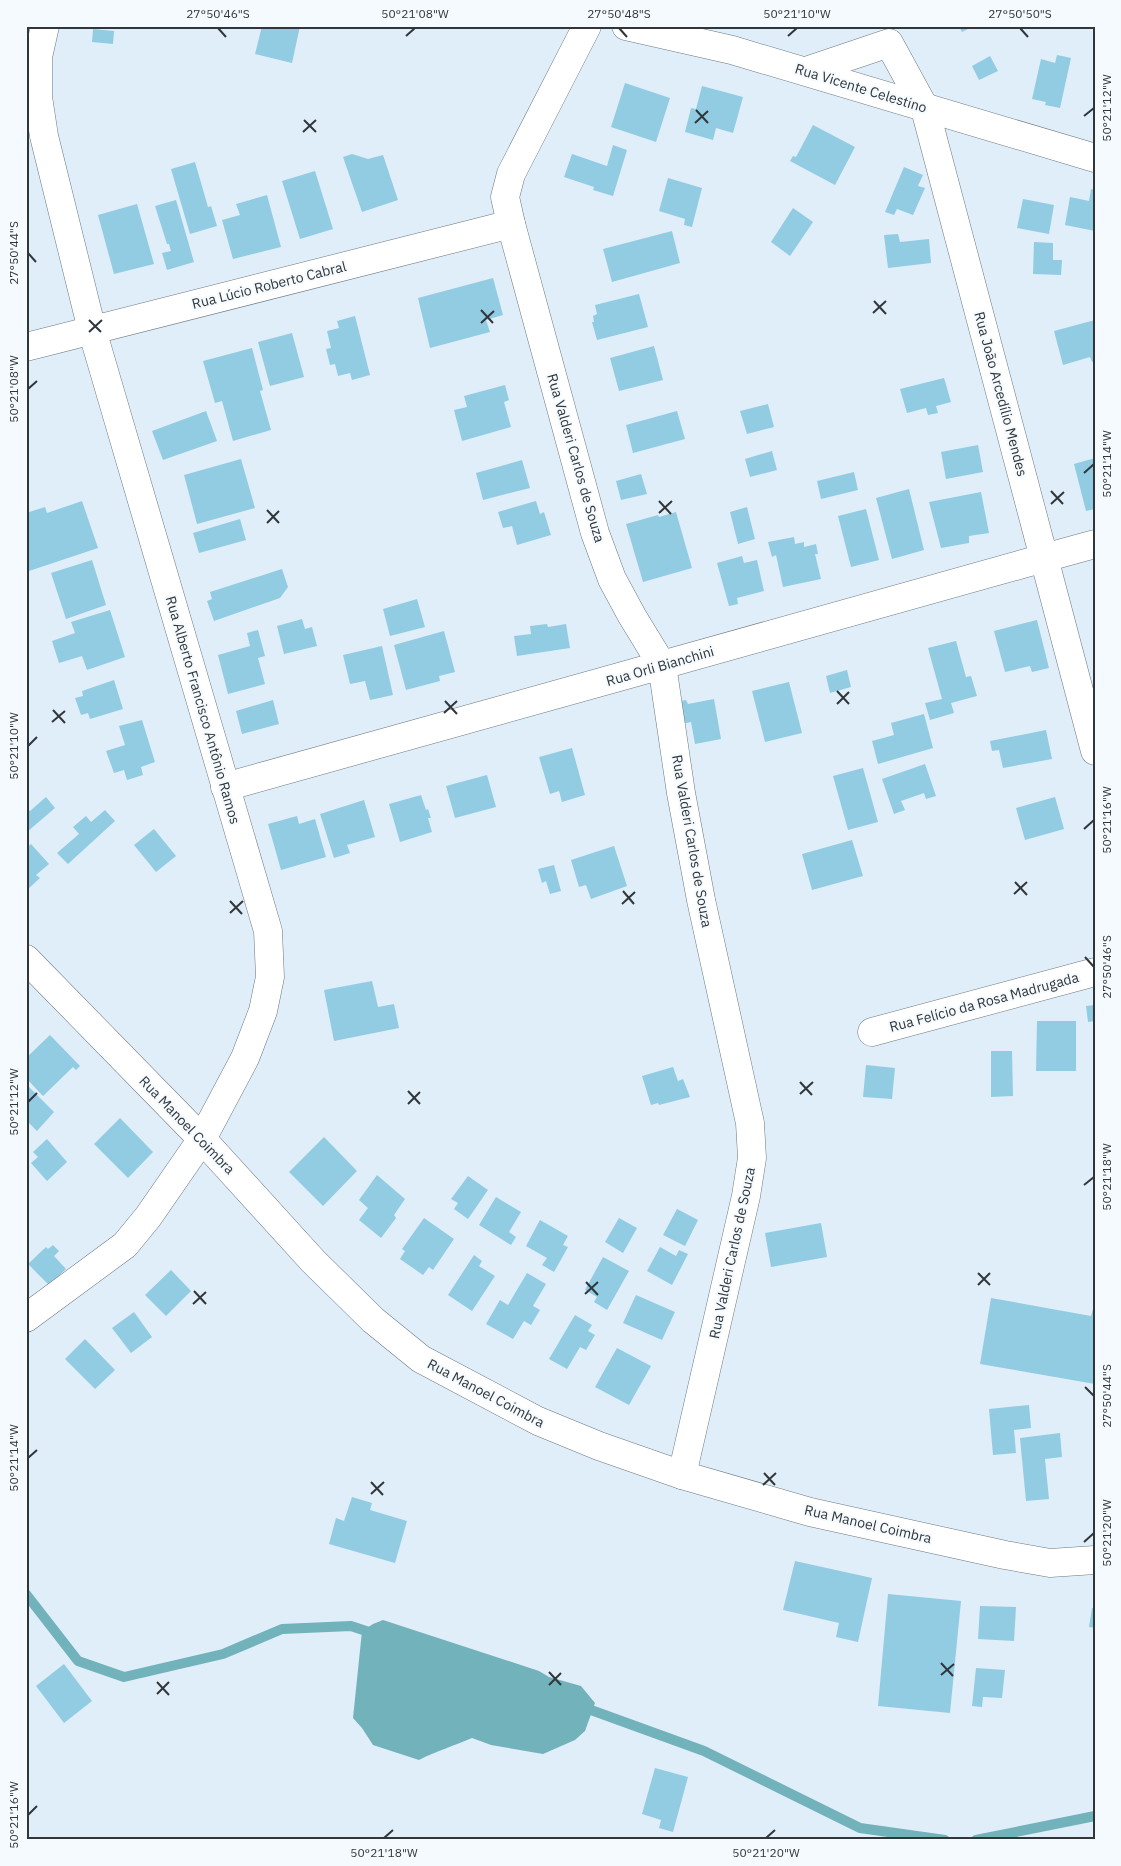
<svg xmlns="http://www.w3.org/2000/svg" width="1121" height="1866" font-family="'IBM Plex Sans',sans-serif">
<rect width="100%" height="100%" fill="#e0eef9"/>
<path fill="#71b2bb" d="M383,1620l156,51 10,6 32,9 14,17 -10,28 -10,9 -32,14 -52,-9 -19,-7c-18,8 -36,13 -53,22l-46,-15 -11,-17 -9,-10 9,-87 11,-7z"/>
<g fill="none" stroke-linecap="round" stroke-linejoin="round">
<g stroke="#71b2bb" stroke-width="10">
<polyline points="26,1594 78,1661 124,1677 223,1654 282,1629 351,1626 375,1634"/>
<polyline points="580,1706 704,1751 860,1828 945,1840"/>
<polyline points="976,1840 1095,1816"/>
</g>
</g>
<g fill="#91cce3">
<polygon points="262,26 300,26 292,63 255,54"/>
<polygon points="959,26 974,26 962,32"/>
<polygon points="93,29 114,31 113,44 92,42"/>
<polygon points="1057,55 1071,58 1060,108 1045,105 1046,102 1032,99 1041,59 1055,63"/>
<polygon points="990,56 998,71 979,80 972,66"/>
<polygon points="625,83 670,98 656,142 611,127"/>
<polygon points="702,86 743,97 733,133 716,128 713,140 685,132 691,108 696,109"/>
<polygon points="813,125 855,147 835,185 790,161 793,156 796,157"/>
<polygon points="613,145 627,150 613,196 593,190 594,187 564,177 572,154 607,166"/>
<polygon points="352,154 368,159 383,155 398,200 362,212 343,157"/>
<polygon points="195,162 208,207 211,206 217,226 190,234 171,169"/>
<polygon points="904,167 923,175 918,186 925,188 913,215 897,209 894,215 885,212"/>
<polygon points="315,171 333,229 300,239 282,181"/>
<polygon points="668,178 702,188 692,227 684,225 685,219 659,211"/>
<polygon points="1091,189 1095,190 1095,231 1065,225 1070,197 1089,201"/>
<polygon points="267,195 281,247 233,259 222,220 240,215 236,204"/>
<polygon points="1023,199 1054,205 1049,234 1017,228"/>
<polygon points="176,200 194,262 167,270 162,253 171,251 169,244 167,244 155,206"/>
<polygon points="137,204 154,264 114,274 98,215"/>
<polygon points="793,208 813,222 790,256 771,242"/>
<polygon points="672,231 680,263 612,282 603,249"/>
<polygon points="898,234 900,242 929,239 931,263 888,268 884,235"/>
<polygon points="1034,242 1053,243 1053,260 1062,260 1061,275 1033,274"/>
<polygon points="493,278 503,315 486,320 490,332 430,348 418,298"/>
<polygon points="639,294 648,327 597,340 592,322 594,322 593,316 597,314 595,305"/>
<polygon points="355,316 370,375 352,380 350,373 338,376 335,364 330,365 326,349 331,348 327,331 339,328 337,321"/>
<polygon points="1095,320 1095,361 1092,362 1090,357 1063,365 1054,331"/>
<polygon points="292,333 304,377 270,386 258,342"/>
<polygon points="654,346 663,380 619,391 610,358"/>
<polygon points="252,348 263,390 260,391 271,430 233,441 222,401 215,403 203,361"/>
<polygon points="944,378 951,402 936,406 938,413 928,415 926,408 907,413 900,389"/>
<polygon points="505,385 509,400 504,402 511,427 462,441 454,410 467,407 464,396"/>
<polygon points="768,404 774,427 747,434 740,411"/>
<polygon points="206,411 217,441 163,460 152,431"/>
<polygon points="677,411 685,439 633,453 626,425"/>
<polygon points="978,445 983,472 946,479 941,452"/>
<polygon points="772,451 777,470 750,477 745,459"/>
<polygon points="1095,458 1095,509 1086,511 1074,464"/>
<polygon points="241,459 255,508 197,524 184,475"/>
<polygon points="522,460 530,488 483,500 476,473"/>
<polygon points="854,472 858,490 821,499 817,481"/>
<polygon points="641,474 647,494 621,500 616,481"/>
<polygon points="909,489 924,550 892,559 876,498"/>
<polygon points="981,492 989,533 969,536 969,543 941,548 929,502"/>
<polygon points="82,501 98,548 26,572 26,513 45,507 47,513"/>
<polygon points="536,501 540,514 544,512 551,535 517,545 512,526 503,528 498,512"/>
<polygon points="747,507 755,539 738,544 730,512"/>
<polygon points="866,509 879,560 851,567 838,516"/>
<polygon points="676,512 692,568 643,582 626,524 658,515 659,517"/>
<polygon points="240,519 246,540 199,553 193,533"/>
<polygon points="794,537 795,544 804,542 804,547 816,544 818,554 815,554 821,579 783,587 776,555 772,557 768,542"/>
<polygon points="742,556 744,563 757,560 764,591 737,598 738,604 729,606 717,563"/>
<polygon points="92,560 106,605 66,619 51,573"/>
<polygon points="282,569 288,587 280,598 214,621 207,601 212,599 210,592"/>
<polygon points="417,599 425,627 390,636 383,609"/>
<polygon points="110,610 125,657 87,670 82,656 59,663 52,641 75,633 71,622"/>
<polygon points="302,619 305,629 312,627 317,646 284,654 277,626"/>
<polygon points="1037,620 1049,668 1032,672 1030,666 1005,672 994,631"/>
<polygon points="547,624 548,627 566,624 570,648 517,656 514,636 531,634 530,626"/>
<polygon points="258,630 265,656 258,658 265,684 228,694 218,655 250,646 247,633"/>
<polygon points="444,631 455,672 439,676 440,681 406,690 394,645"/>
<polygon points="956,641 966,677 971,676 977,696 951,703 954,713 930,720 925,703 942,699 928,648"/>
<polygon points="382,646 393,695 370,700 365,681 350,684 343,655"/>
<polygon points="847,670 851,687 830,693 826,676"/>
<polygon points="114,680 123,709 90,719 88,713 81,715 75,698 83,696 82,691"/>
<polygon points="789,682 802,733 765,742 752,691"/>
<polygon points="714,699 721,739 695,744 691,722 677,725 673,702 686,700 688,704"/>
<polygon points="273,700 279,724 242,734 236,711"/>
<polygon points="924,714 933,748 878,764 872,741 894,735 891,723"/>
<polygon points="142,720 155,762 141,767 143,775 127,780 124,770 114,773 106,751 125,745 119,726"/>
<polygon points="1046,730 1052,759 1003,768 999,750 992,751 990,741"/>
<polygon points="572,748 585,795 562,802 559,791 550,794 539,757"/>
<polygon points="925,764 936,796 926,799 924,793 901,801 905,810 894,814 882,779"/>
<polygon points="863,768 878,822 848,830 833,776"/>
<polygon points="487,775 496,807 455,818 446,786"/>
<polygon points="421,795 426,810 428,809 431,818 428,818 432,832 400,842 389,804"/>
<polygon points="46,797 55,808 27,832 26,807 30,811"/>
<polygon points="1055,797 1064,829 1025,840 1016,808"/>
<polygon points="364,800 375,837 347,845 350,853 334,858 320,814"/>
<polygon points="105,810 115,821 68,864 57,853 79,834 73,827 86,816 91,822"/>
<polygon points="297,816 299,824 315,819 326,857 281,870 268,824"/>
<polygon points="154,829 176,856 156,872 134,845"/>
<polygon points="852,840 863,876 812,890 802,854"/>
<polygon points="31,844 49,864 36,875 40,878 28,889 26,887 26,848"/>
<polygon points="614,846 627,886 591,899 586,885 579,887 571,860"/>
<polygon points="554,865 561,891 550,894 546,881 542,883 538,869"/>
<polygon points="372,981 378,1007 394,1004 399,1028 334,1041 324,990"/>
<polygon points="1095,1005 1095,1021 1088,1022 1086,1006"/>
<polygon points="1037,1021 1076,1021 1076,1071 1036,1071"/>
<polygon points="50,1035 80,1066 76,1070 73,1067 43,1096 26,1078 26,1058"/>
<polygon points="991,1051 1012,1051 1013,1096 991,1097"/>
<polygon points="866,1065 895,1068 892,1099 863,1097"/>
<polygon points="673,1067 678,1081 683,1079 690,1097 659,1105 658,1103 651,1105 642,1076"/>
<polygon points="26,1084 54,1112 37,1131 26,1120"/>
<polygon points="120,1118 153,1152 128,1178 94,1144"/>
<polygon points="324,1137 357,1171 323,1206 289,1172"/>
<polygon points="47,1139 67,1162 47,1181 31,1163 38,1157 33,1152"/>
<polygon points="377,1175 405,1199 394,1215 396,1218 381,1238 359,1220 368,1208 359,1200"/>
<polygon points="468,1176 488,1190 468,1219 454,1209 458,1203 451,1199"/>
<polygon points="496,1197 521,1212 509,1232 516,1237 511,1245 479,1225"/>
<polygon points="677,1209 698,1220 685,1246 663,1235"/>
<polygon points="424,1218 454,1239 433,1270 429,1267 423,1275 400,1259 405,1251 402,1249"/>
<polygon points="619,1218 637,1228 623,1253 605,1242"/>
<polygon points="540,1220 568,1236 563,1245 568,1247 554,1272 542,1265 547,1258 526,1246"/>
<polygon points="821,1223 827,1257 771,1267 765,1233"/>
<polygon points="53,1245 59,1251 54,1256 66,1269 49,1285 28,1264 46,1247 48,1249"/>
<polygon points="660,1247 676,1256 679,1250 688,1254 672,1285 647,1271"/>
<polygon points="474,1255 482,1261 479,1266 495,1276 472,1311 448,1295"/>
<polygon points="603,1257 629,1271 607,1310 594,1302 597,1297 585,1290"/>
<polygon points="171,1270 191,1291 166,1316 145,1295"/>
<polygon points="527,1273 546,1284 533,1306 540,1310 531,1325 524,1321 513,1339 486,1324 500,1300 508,1305"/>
<polygon points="636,1295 675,1312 662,1340 623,1323"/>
<polygon points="991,1298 1091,1316 1095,1302 1095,1384 980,1364"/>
<polygon points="134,1312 152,1337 131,1353 112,1328"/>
<polygon points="575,1315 592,1325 588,1331 595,1335 586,1350 580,1347 567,1369 549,1359"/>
<polygon points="85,1339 115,1370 95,1389 65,1359"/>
<polygon points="617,1348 651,1366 629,1405 595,1387"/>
<polygon points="1029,1405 1031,1428 1014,1430 1016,1453 993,1455 989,1409"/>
<polygon points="1060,1433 1062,1457 1045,1459 1049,1499 1026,1501 1020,1438"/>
<polygon points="352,1497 372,1503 370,1510 407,1521 395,1563 329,1544 336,1518 344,1521"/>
<polygon points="795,1561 872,1578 858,1642 836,1637 839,1623 783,1610"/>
<polygon points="888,1594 961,1601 950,1713 878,1706"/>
<polygon points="980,1606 1016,1607 1014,1641 978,1639"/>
<polygon points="1092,1608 1095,1608 1095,1628 1089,1627"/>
<polygon points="64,1664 92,1701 64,1723 36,1686"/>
<polygon points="976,1668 1005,1670 1002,1698 983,1697 982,1707 972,1706"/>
<polygon points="655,1768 688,1777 673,1832 659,1828 661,1820 642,1814"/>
</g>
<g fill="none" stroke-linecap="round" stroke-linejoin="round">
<g stroke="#6c7881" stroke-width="29">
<g id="street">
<polyline points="806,71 889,43 925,109 1044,558 1095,544"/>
<polyline points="511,224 505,197 511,174 587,26"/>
<polyline points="225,787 662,665 681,793 701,900 750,1123 752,1158 746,1196 682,1475"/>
<polyline points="26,959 202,1139 313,1261 373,1320 421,1359 538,1421 599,1446 682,1475 810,1512 1005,1555 1050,1563 1095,1560"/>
<polyline points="872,1032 1095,972"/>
<polyline points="26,1318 125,1245 148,1217 202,1139 245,1058 263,1011 270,977 268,931 92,330 44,136 38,97 38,57 45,26"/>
</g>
</g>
<g stroke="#6c7881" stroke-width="29">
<g id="secondary">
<polyline points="626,26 732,50 1095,158"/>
<polyline points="26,347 511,224 595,533 612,579 632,616 662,665 1044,558 1095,751"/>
</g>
</g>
<use href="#street" stroke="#fff" stroke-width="28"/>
<use href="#secondary" stroke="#fff" stroke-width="28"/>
</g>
<path fill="none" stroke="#31363b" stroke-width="2" d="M218,28l8,9M619,28l8,9M1020,28l8,9M406,36l9,-8M788,36l9,-8M696,110l12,13M1084,116l10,-8M304,120l12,12M695,123l13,-12M303,132l13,-12M28,253l8,9M874,301l12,13M481,310l12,13M873,313l13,-12M89,320l12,12M481,323l13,-12M89,332l13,-12M28,389l9,-8M1084,473l10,-9M1051,491l12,13M659,501l12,13M1051,504l13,-12M267,510l12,13M659,513l13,-12M267,523l12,-12M837,691l12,13M445,701l12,13M837,704l12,-12M53,710l12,13M444,713l13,-12M52,722l13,-11M28,746l9,-9M1084,829l10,-9M1015,882l12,13M623,891l11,13M1014,894l13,-12M230,901l12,13M622,904l13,-12M230,913l13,-12M1085,957l9,10M800,1082l12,13M408,1091l12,13M800,1094l13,-12M28,1102l9,-9M408,1104l12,-12M1084,1185l10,-8M978,1273l12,12M586,1282l12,13M978,1285l12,-12M194,1291l12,13M585,1294l13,-12M193,1304l13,-12M1085,1387l9,9M28,1458l9,-8M764,1473l11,12M371,1482l12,13M763,1485l13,-12M371,1494l13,-12M1084,1542l10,-9M941,1663l12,13M549,1672l12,13M941,1675l13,-11M157,1682l12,13M549,1685l12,-12M157,1694l12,-12M28,1815l9,-9M384,1838l9,-8M766,1838l9,-8"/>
<g text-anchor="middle" stroke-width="4" stroke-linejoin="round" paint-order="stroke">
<g font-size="14" fill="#31363b" stroke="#f4fafe">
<text transform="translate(861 88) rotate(17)" y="5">Rua Vicente Celestino</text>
<text transform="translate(269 285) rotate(-14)" y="5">Rua Lúcio Roberto Cabral</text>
<text transform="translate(1001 394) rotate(75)" y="5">Rua João Arcedílio Mendes</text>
<text transform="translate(576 458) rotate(74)" y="5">Rua Valderi Carlos de Souza</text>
<text transform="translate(660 666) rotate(-16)" y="5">Rua Orli Bianchini</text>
<text transform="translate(203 710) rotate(74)" y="5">Rua Alberto Francisco Antônio Ramos</text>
<text transform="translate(692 841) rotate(80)" y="5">Rua Valderi Carlos de Souza</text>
<text transform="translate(984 1002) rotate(-15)" y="5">Rua Felício da Rosa Madrugada</text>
<text transform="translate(187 1125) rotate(46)" y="5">Rua Manoel Coimbra</text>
<text transform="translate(732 1253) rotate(-78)" y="5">Rua Valderi Carlos de Souza</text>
<text transform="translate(486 1393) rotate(28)" y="5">Rua Manoel Coimbra</text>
<text transform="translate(868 1524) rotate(13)" y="5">Rua Manoel Coimbra</text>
</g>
</g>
<rect width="1121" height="1866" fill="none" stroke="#f4fafe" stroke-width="55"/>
<rect x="28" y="28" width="1066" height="1810" fill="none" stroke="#31363b" stroke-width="2"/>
<g font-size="12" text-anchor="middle" fill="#31363b">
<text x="218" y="18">27°50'46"S</text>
<text x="415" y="18">50°21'08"W</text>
<text x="619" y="18">27°50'48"S</text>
<text x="797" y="18">50°21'10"W</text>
<text x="1020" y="18">27°50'50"S</text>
<text transform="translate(1107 108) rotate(-90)" y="4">50°21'12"W</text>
<text transform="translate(14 253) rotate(-90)" y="4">27°50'44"S</text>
<text transform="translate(14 389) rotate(-90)" y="4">50°21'08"W</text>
<text transform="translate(1107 464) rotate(-90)" y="4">50°21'14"W</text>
<text transform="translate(14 746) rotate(-90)" y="4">50°21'10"W</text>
<text transform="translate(1107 820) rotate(-90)" y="4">50°21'16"W</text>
<text transform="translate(1107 967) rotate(-90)" y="4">27°50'46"S</text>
<text transform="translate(14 1102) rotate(-90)" y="4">50°21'12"W</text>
<text transform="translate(1107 1177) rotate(-90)" y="4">50°21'18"W</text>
<text transform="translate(1107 1396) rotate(-90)" y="4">27°50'44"S</text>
<text transform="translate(14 1458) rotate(-90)" y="4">50°21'14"W</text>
<text transform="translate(1107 1533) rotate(-90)" y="4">50°21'20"W</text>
<text transform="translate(14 1815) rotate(-90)" y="4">50°21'16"W</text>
<text x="384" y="1857">50°21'18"W</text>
<text x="766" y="1857">50°21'20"W</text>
</g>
</svg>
